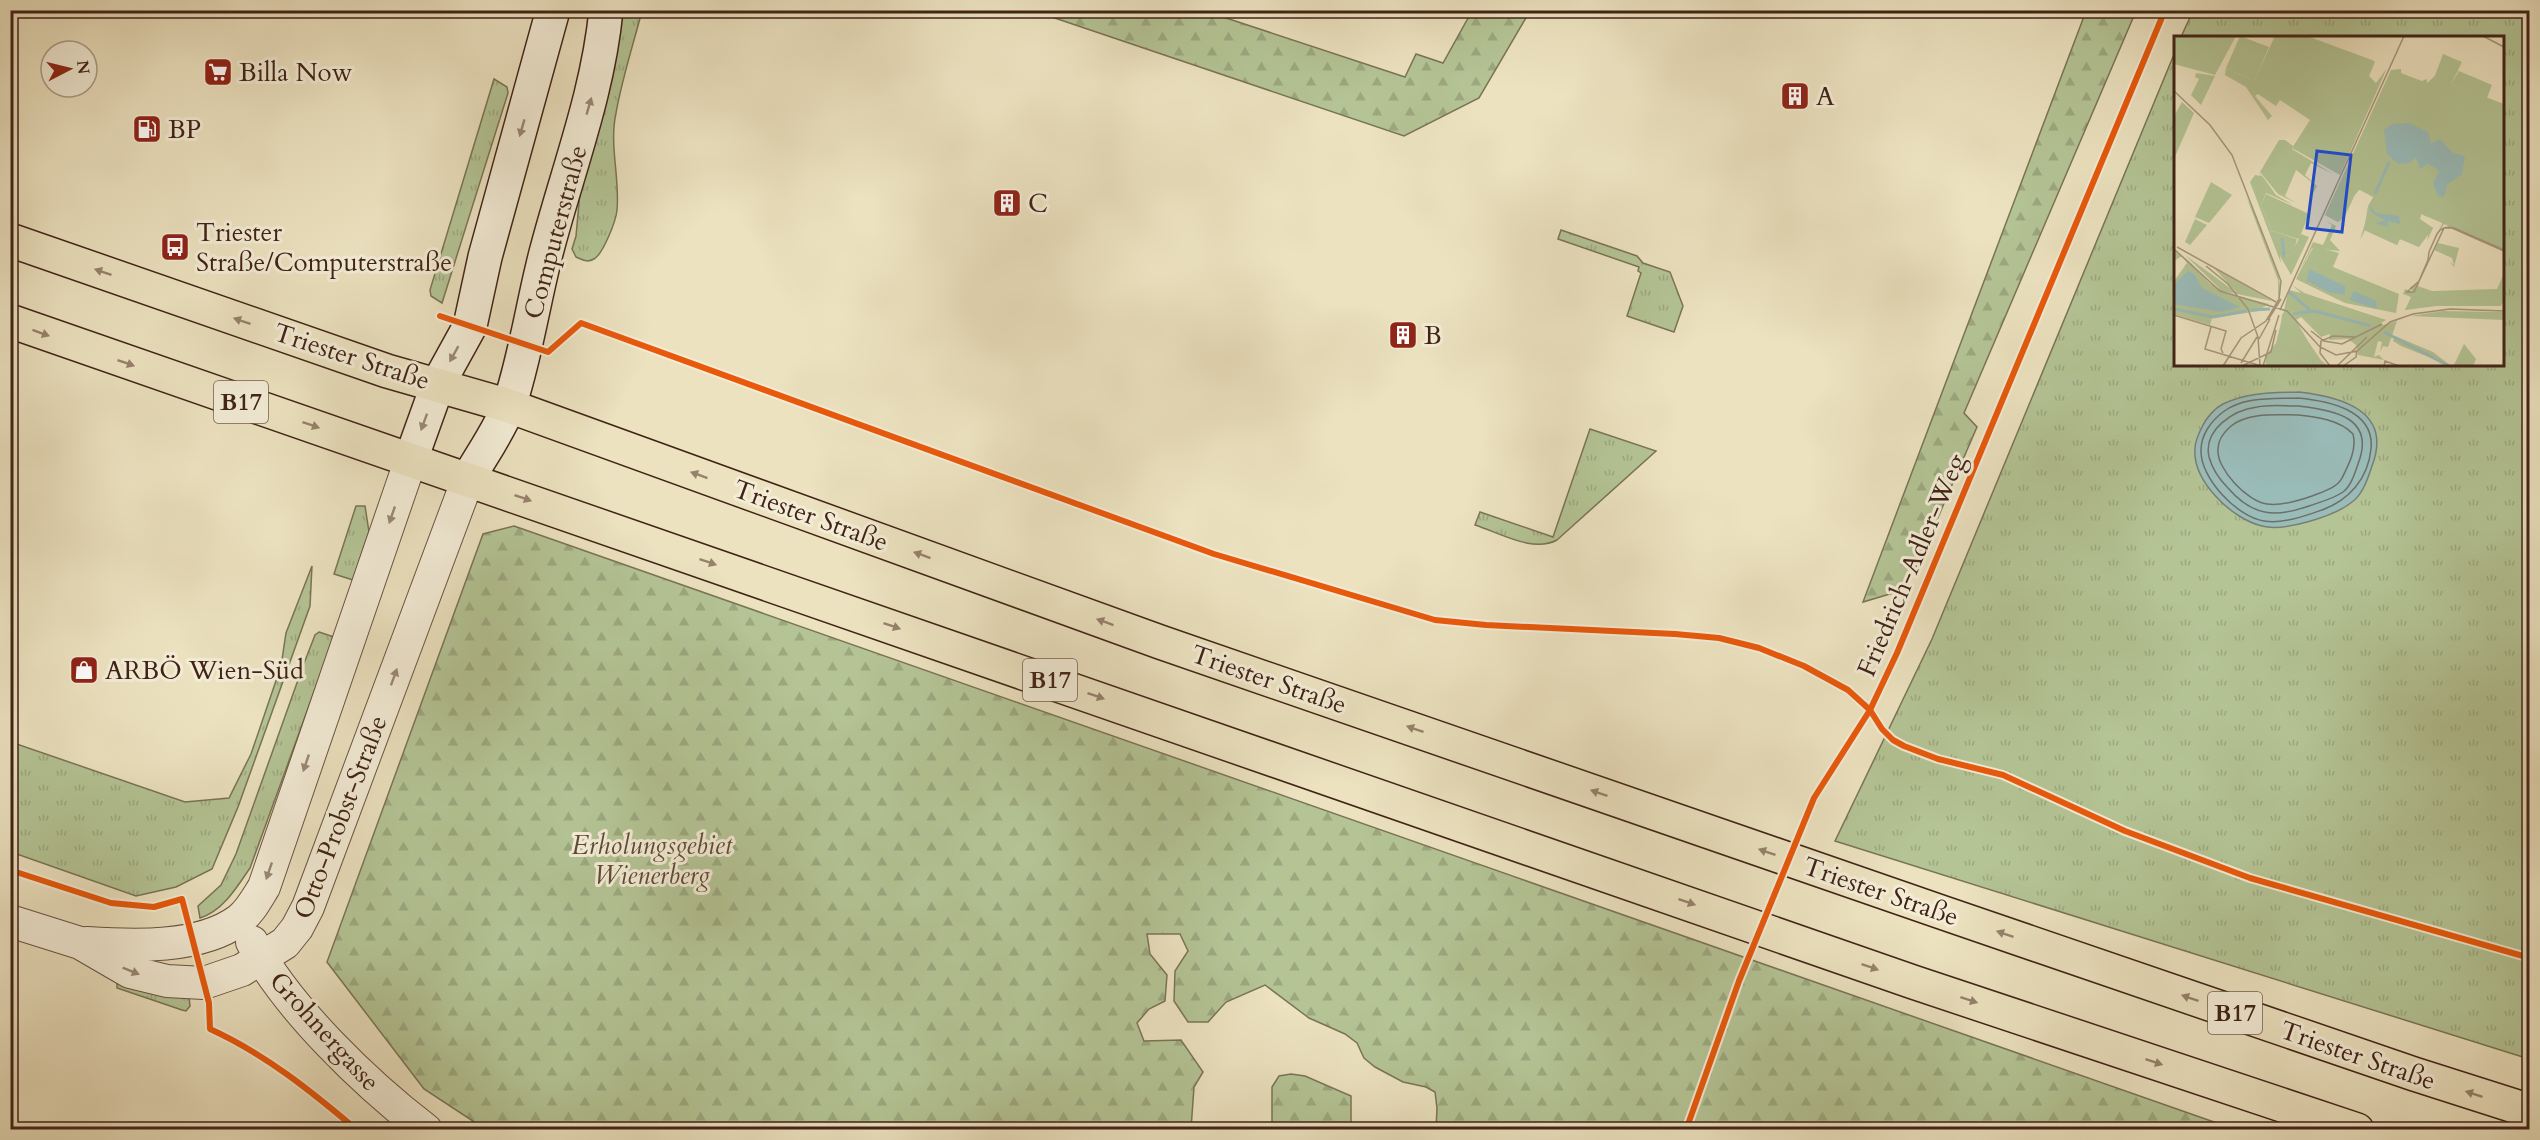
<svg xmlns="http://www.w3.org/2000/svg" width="2540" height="1140" font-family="Cardo,serif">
<defs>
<pattern id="grass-tufts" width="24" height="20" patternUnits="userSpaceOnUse" patternTransform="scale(1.5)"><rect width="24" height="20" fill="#b4c495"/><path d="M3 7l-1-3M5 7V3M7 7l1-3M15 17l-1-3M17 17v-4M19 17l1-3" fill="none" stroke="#9ca880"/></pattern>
<pattern id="forest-firs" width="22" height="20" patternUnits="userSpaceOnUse" patternTransform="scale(1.5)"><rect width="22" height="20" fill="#b4c495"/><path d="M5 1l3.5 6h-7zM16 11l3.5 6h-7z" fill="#9ca880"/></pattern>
</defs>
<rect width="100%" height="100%" fill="#ece2c0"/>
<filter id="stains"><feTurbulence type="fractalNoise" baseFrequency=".00333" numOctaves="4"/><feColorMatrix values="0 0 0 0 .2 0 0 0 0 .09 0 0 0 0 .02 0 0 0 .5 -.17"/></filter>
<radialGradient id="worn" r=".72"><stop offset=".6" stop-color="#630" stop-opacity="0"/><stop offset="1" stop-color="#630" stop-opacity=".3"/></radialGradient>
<g fill="url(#grass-tufts)" stroke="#7a7456" stroke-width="1.5">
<path d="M620,11h22c-9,34 -20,68 -26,102 -7,32 4,65 1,97 -1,11 -14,44 -23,49 -7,4 -11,1 -18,-2l-4,-8 4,-13 4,-44z"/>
<polygon points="2193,11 2529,11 2529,1059 1835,841 1932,639 2175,52 2176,364 2502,364 2502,38 2181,37"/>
<polygon points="494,79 507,87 508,93 442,303 431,296 430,290"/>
<polygon points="1561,230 1637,256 1643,263 1670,272 1683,306 1674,332 1627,316 1641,273 1638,271 1639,267 1558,239"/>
<path d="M1590,429l66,22 -99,89c-24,13 -57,-7 -82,-15l5,-13 73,25z"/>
<polygon points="356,506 365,506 369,532 353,580 334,574"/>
<polygon points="312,566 310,606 238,807 212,869 176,887 136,896 11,852 11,742 185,802 229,798 251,754 281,666 286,633"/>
<path d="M319,632l15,5 -84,231c-13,19 -27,43 -50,50l-2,-12 23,-21 15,-31 67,-188 12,-31z"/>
<polygon points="117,982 189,997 190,1006 186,1011 182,1010 117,988"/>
</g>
<g fill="url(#forest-firs)" stroke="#7a7456" stroke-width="1.5">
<polygon points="1034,11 1205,11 1405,77 1416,54 1443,63 1472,11 1530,11 1479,98 1404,136"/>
<polygon points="2086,11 2136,11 1964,413 1977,427 1917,566 1893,593 1863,602"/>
<polygon points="514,526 2234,1129 1436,1129 1437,1108 1435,1092 1426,1087 1403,1082 1375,1067 1364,1058 1357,1043 1345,1034 1309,1018 1265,985 1226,1002 1208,1022 1188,1022 1174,1001 1175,971 1188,951 1180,934 1147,934 1150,954 1167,975 1165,1001 1149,1009 1137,1023 1144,1041 1181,1040 1203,1072 1194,1087 1191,1129 485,1129 424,1089 327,962 483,534"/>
<polygon points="1291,1074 1305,1076 1351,1096 1351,1129 1272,1129 1272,1087 1279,1076"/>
</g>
<path fill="#9abcb9" stroke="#767f78" stroke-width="1.5" d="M2299,392c43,5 94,19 73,74 -4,12 -9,28 -20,36 -17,14 -68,30 -90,24 -30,-7 -70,-45 -67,-78 0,-7 4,-15 7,-21 4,-9 13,-19 21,-23 25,-12 49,-11 76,-12z"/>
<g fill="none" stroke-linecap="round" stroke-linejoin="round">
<g stroke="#6d7068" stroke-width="1.5">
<path d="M2298,398c31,3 77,12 73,51 -3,30 -22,51 -49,61 -17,6 -39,14 -58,11 -27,-4 -64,-43 -63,-71 0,-15 10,-29 22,-38 21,-16 51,-13 75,-14z"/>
<path d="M2298,406c37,4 78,12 60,58 -3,9 -7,22 -15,28 -10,7 -23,10 -34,14 -34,12 -57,10 -81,-18 -8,-8 -16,-20 -19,-31 -6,-28 25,-47 48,-50 13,-3 28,-1 41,-1z"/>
<path d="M2298,415c19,2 42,5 55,19 4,15 -4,30 -11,44 -5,10 -20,14 -30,18 -14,5 -30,10 -45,8 -19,-2 -51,-35 -49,-55 0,-9 6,-17 13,-23 18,-14 46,-11 67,-11z"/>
</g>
<g stroke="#6b5341" stroke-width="34">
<g id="street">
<polyline points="10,921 80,943 130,972 167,981 204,983 242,970 285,943 297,928 308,907 468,479"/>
<path d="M252,942c36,67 113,141 174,188"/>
<path d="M87,943c46,3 113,6 152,-23 11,-8 18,-22 25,-33l147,-428"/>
</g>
</g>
<g stroke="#402317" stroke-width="36">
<g id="secondary">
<polyline points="411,459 438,384 470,326 485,257 553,10"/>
<path d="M468,479c13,-23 33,-51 42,-76 16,-49 23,-100 36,-150 21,-81 52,-159 60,-243"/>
</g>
</g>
<g stroke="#402317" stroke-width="36">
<g id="primary">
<polyline points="10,240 387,371 509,406 1160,642 1941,912 2414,1074 2530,1111"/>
<polyline points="10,321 1913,982 2357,1130"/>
</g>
</g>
<use href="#street" stroke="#f3ecd6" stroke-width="32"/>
<use href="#secondary" stroke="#f3ecd6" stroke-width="33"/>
<use href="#primary" stroke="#ece2c0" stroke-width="33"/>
<g stroke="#f3ecd6" stroke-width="10">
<g id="cycleway">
<polyline points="440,316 548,352 581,323 1214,554 1435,620 1486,625 1675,634 1719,638 1759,648 1804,666 1848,690 1870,710 1882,729 1893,740 1904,746 1938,759 2003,775 2125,831 2250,878 2530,958"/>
<path d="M10,870l101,33 43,4 28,-8 27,104 1,26c55,25 101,62 147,101"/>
<polyline points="1686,1130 1739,981 1814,798 1870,710 1897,653 2165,10"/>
</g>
</g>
<use href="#cycleway" stroke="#e8590c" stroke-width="6"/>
</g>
<defs><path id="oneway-solid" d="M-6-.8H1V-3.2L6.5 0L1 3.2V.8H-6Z" transform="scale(1.5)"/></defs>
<g fill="#9a8876">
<use href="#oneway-solid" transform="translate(589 106) rotate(-74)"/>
<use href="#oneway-solid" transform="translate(522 128) rotate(106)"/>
<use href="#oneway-solid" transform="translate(454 354) rotate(119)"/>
<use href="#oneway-solid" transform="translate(424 422) rotate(110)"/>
<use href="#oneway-solid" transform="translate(392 515) rotate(109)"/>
<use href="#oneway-solid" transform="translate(394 677) rotate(-70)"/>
<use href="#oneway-solid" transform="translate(306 763) rotate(109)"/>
<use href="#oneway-solid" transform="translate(269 871) rotate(109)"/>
<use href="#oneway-solid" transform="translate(131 971) rotate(22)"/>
</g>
<g fill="#96826c">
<use href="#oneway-solid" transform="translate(103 272) rotate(-161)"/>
<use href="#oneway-solid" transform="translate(242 321) rotate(-161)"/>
<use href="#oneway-solid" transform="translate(41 333) rotate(20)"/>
<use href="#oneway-solid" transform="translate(126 363) rotate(19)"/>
<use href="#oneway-solid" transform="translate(311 425) rotate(19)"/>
<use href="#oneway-solid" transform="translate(699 475) rotate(-160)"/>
<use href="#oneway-solid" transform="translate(523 498) rotate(19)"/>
<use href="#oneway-solid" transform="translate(922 555) rotate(-160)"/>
<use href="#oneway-solid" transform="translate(708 562) rotate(19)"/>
<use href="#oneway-solid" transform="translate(1105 622) rotate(-160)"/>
<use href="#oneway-solid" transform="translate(892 626) rotate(19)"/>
<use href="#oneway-solid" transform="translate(1096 696) rotate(19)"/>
<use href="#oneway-solid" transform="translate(1415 729) rotate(-161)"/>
<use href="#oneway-solid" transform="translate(1599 793) rotate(-161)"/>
<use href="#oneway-solid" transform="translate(1767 852) rotate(-161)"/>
<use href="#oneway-solid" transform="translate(1687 902) rotate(19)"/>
<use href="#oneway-solid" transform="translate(2005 934) rotate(-161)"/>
<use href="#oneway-solid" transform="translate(1870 967) rotate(19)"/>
<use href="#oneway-solid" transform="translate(2190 998) rotate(-161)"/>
<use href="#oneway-solid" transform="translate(1969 1000) rotate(18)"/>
<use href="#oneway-solid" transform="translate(2154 1062) rotate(18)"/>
<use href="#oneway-solid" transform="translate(2474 1094) rotate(-162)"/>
</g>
<defs>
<g id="supermarket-square" transform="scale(1.5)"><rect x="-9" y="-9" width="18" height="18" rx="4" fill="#8f2418" stroke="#f3ecd6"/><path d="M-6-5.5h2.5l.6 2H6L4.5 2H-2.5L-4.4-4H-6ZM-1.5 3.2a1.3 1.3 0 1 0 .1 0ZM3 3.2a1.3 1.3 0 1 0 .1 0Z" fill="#fff"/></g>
<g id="building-square" transform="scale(1.5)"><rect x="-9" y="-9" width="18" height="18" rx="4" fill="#8f2418" stroke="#f3ecd6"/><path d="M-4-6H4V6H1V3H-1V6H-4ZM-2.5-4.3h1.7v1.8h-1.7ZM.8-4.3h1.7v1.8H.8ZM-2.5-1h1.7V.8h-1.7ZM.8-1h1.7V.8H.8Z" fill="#fff"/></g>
<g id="fuel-square" transform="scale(1.5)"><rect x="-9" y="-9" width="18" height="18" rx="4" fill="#8f2418" stroke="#f3ecd6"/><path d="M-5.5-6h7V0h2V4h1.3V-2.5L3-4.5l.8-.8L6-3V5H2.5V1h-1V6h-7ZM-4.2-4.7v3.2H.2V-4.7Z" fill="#fff"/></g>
<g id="bus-square" transform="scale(1.5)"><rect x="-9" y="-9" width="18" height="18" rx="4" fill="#8f2418" stroke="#f3ecd6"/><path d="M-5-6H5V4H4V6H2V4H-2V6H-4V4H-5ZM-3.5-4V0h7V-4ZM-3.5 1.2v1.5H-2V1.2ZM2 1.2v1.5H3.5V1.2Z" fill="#fff"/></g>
<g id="shop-square" transform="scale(1.5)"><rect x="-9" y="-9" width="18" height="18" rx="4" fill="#8f2418" stroke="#f3ecd6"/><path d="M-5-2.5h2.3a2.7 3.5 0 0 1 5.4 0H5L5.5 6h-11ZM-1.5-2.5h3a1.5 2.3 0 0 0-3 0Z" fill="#fff"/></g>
</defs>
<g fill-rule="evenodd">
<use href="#supermarket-square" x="218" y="72"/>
<use href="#building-square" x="1795" y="96"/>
<use href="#fuel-square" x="147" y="129"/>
<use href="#building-square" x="1007" y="203"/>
<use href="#bus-square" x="175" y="247"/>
<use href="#building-square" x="1403" y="335"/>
<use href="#shop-square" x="84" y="670"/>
</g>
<g text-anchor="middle" stroke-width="6" stroke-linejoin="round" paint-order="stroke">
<g fill="#f3ecd6" stroke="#765f50" stroke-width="1.5">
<rect x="214" y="381" width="54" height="42" rx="4.5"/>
<rect x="1023" y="659" width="54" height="42" rx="4.5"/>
<rect x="2208" y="992" width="54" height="42" rx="4.5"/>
</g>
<g font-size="24" font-weight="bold" fill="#402317">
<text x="241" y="410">B17</text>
<text x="1050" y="688">B17</text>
<text x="2235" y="1021">B17</text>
</g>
<g font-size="26" fill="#402317" stroke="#f3ecd6" text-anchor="start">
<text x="239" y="81">Billa Now</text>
<text x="1816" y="105">A</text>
<text x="168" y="138">BP</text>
<text x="1028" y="212">C</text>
<text x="196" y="241">Triester<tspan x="196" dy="30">Straße/Computerstraße</tspan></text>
<text x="1424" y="344">B</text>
<text x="105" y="679">ARBÖ Wien-Süd</text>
</g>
<g font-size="26" fill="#402317" stroke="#f3ecd6">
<text transform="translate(555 232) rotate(-75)" y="9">Computerstraße</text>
<text transform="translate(352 356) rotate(18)" y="9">Triester Straße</text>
<text transform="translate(811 515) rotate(20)" y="9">Triester Straße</text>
<text transform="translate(1911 565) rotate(-67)" y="9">Friedrich-Adler-Weg</text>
<text transform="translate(1269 679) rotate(19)" y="9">Triester Straße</text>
<text transform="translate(340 817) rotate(-69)" y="9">Otto-Probst-Straße</text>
<text transform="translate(1881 891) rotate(19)" y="9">Triester Straße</text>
<text transform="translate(325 1031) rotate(48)" y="9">Grohnergasse</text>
<text transform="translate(2358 1055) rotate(19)" y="9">Triester Straße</text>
</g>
<g font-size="26" font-style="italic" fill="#5d4b36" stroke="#f3ecd6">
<text x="652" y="854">Erholungsgebiet<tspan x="652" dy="30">Wienerberg</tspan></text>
</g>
</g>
<g transform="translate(2174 36)">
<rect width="330" height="330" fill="#ece2c0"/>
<path d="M94,0h39l65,24 3,2 -6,14 7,7 11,-15 -47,107 -48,-27 18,-28 -30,-20 -4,6 -18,-12 -3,2 17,20 -4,4 -22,-33 -21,-12 1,-7 28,13 20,-43zM269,18l19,8 -11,22 53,20v146l-60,-26 -11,18 10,-20 -22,-8 -2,5 14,9 -14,19 -19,-8 -3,6 -32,-15 -5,10 13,-43 -15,-8 -16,30 -4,3 -13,-7 66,-145 10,-1v4l26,11 6,-3zM84,136l5,5 13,18 17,10 -27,-12 -5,12 11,26 -3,1 -19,-50 5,-7 6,1zM152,185l10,5 -6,14 10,11 -28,-3 -16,31 17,-37 10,3 9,-20zM127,198l8,3 -18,38 -11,-19 11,-1zM0,214l15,11 22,24 10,7 48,12 -7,4 10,1 -60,9 -2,7 -36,-11v-33l13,-18 -5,-7 -8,5zM11,219l52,38 -23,-25 58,33 -50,-10zM249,237l-5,13 14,5 65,-2 7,-16v27l-3,6h-64l-32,4 6,-13 -8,-3 2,-5 8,3 -3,-5 9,-4zM118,249l20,13 74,22 -5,3 2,2 14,-4 -9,26 -5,-1 -3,6 2,-10 -4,-1 -4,16 5,-2 5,5 -26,-5 -2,-10 -8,-6 -19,1 1,-6 -9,3 -20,-20 -5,3 20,36 12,10h-62l-1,-10 11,-13 13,-53 12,3zM269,275l61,1v8l-93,-4zM221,300l38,16 18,14 -50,-20 -8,-5zM290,308l12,15 -3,7 -19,-1z" fill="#b4c495"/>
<path d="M277,32l7,3 -11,18 -10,-8 4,14 4,4 6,-4 10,2 9,10 5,-7 4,2 -1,-7 9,3 -4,16 21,-2v10l-22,-1 -4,-2 4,-5h-18l-47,-16 1,7 17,10 18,2 3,5 -2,-4 5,1 4,8h11l14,8 -52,-13 -4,-8 -9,4 12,17 -26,-12 -17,1 -7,6 -5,-22 -8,31 -10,8 9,11 -2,6 4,-3 6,6 11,-7 6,8 7,-1 6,4 3,-5 8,9 1,-3 3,8 -8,27 -3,4 -7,-3 4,-11 -13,1 2,-5 -12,-1 -3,7 -23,-11 -9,10 4,-8 -10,-1 -4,8 11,2 -8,17 -7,6 -13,-7 67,-145 30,11 5,-2v4l8,-7 3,3 2,-8 13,3zM279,97l36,14 15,-9v20l-6,-1 6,7v85l-88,-37 9,-36 6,-5 6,1 -9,6 5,3 1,9 11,4 2,-9 15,-11 32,-1 -16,-13 2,-8 -31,-7 -9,-7 -6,3 2,-6 9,3zM283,158l3,4 -9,25 -5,-9 10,-17h-8zM251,159l12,5 -3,13 -14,-6zM323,167l6,13h-4l-2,11 -11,-7v7l-13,-7 12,-3 10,6zM289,168l5,15 25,14 1,8 -39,-17zM105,104h6l8,6 -1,3 41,25 -22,-11 -6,12 12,11 -8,15 5,-17 -18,-14 -11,26 11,7 -18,-9 -18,-22zM72,160l10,20 23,60 1,11 -2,12v-19zM200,160l2,7 26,12 2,6 -11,13 -22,-8 2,1 24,17 18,-28 6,-1 -1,4 13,9 -6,13 2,-10 -6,-6 -4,22 -19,-8 -3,6 -33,-15 4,-24zM98,195l25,8 -4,16 -13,1 1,7 -12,-31zM264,207l21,5 -5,19 -4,-5 4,3 -2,-7 -18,-8zM12,228l19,17 36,19 6,10 -29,5 3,-2 -3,-2h-16l1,-19 -7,-17 -4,-4 -15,10zM115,254l10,5 2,-3 85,28 -12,3 -24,-7 -7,-7 -15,2 -9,-8 -24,10 5,-3 -1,-9 -14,5zM243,254l16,4 -4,5 8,-3 6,6 -38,8zM134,276l11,1 25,10 -2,7 -15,-4 -9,6 -9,-17h-10zM108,278l8,1 35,51h-13l3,-9 -8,-2 -10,11h-12l-6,-6 5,-9 -2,-12v9l-8,4 5,-7z" fill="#b4c495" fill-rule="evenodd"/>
<path d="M242,120l7,13 -11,-3 -3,5 -6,-4 -7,4 -2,-10 14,2z" fill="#b4c495"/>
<path d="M0,0h62l-21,39 -41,-11zM285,35l33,14 -5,13 -36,-14zM22,37l19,3 -14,29 -10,-10 8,-16 -4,-2zM8,66l12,11 -20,46v-43zM37,146l21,13 -23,28 -14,-6zM21,183l12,6 -17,20 -5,-3zM140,210l25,7 -6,14 66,27 -3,19 -51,-10 -49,-24z" fill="#b4c495"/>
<path d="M66,0l29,11 -15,34 -28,-13zM92,158l43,20 -10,25 -27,-8 -11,-26z" fill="#b4c495"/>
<path d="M235,87l19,9 3,11 9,-4 13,14 12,3 -3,18 -15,11 -3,12 -6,-1 -5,-12 6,-14 -11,-6 -8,5 -4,-12 -6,6 -12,1 -11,-10 -3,-24 8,-6zM197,169l4,8 24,3 1,8 -13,-3 2,6 -15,-4 12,-2 -15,-9zM135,233l36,17v9l-17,-3 -21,-11zM14,235l6,3 8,14 38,19 -19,5 -47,-8v-20zM180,255l22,10 1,8 -28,-9z" fill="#9abcb9"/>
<path fill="none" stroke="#9abcb9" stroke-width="3" d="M201,158l14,-32M108,202l2,19M115,256l21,18M0,273l39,8 34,-6M77,274l19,-1M119,278l22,-3 56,15M210,296l65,34"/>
<path fill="none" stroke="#a7967c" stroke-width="1.5" d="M309,0l21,11M0,55l36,34 22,30 49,126 -2,18 -13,22 -25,17 -18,28M3,211l99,55M0,213l46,42 67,20 33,36 16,8 21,-4 33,-29 23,-8 37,-5 54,2M330,214l-50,-22 -5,-1 -5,1 -4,2 -3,4 -8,18 -1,8 -9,21 -12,11h7l30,-64h8l52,23M32,230l22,18 20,25 10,28 2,29M106,274l124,-274M0,279l52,16 -5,18 2,4M94,284l13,-21M37,291l-6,22 56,17M137,295l13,10 18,3 40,-20M85,303l11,-20M67,327l16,-26M68,330l29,-14 5,-22M89,330l16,-51M156,330l-10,-13 1,-12 12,-5 23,1M163,330l30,-29M169,330l13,-9 1,-7M210,330l1,-5 14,5"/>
<path fill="#1d4ed8" fill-opacity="0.15" stroke="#1d4ed8" stroke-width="3" d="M143,115l34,4 -9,77 -35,-4z"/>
<rect width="330" height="330" fill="none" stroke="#402317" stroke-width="3"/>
</g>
<rect width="2540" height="1140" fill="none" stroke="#ece2c0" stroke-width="36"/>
<rect x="12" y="12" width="2516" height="1116" fill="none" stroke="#402317" stroke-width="3"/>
<rect x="18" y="18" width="2504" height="1104" fill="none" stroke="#402317" stroke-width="1.5"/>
<g transform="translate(69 69) rotate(83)"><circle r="28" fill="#f3ecd6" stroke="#ab9c8a" stroke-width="1.5"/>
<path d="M0-4.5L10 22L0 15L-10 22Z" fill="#8f2418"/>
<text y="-9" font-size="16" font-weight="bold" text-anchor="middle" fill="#402317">N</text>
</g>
<rect width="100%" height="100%" filter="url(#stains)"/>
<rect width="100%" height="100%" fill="url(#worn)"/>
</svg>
